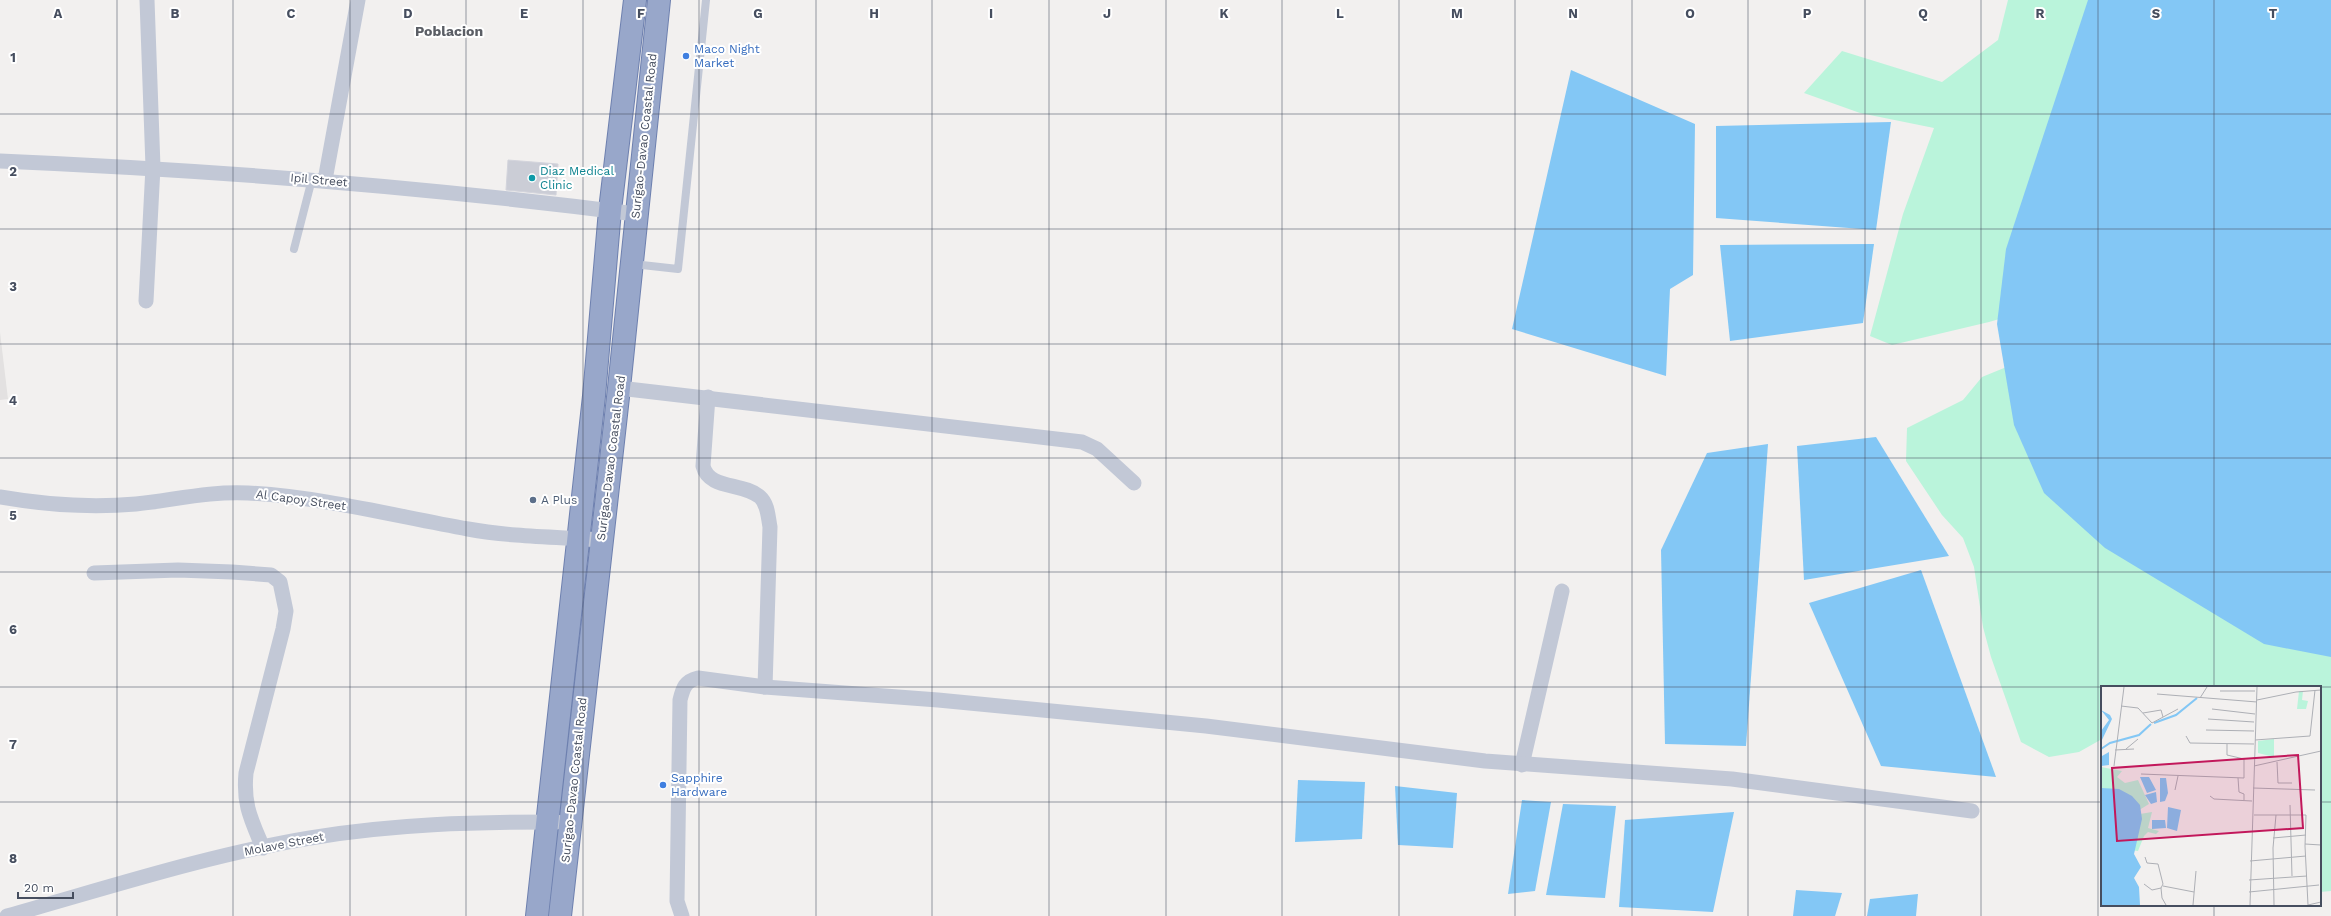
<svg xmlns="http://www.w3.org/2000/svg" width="2331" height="916" font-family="'Work Sans',sans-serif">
<rect width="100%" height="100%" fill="#f2f0ef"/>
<polygon fill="#e3e1e1" points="0,332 8,399 0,400"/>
<g fill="#baf4db">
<polygon points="2008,0 2181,0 2020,313 1989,322 1892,345 1870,336 1903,214 1934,128 1860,113 1804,93 1842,51 1942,82 1998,40"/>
<polygon points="2070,341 2331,522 2331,891 2320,892 2320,687 2102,687 2102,739 2079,752 2049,757 2021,742 1991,657 1983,627 1974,567 1963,538 1942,515 1906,461 1907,428 1963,400 1982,377"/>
</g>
<g fill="#83c7f5">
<polygon points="2088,0 2331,0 2331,657 2264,644 2105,548 2044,493 2014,425 1997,324 2006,249"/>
<polygon points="1571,70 1695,124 1693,275 1670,289 1666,376 1512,329"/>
<polygon points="1891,122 1876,230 1716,218 1716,126"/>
<polygon points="1874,244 1863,323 1730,341 1720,245"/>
<polygon points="1876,437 1949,556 1804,580 1797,446"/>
<polygon points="1768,444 1746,746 1665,744 1661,550 1707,453"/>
<polygon points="1921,570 1996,777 1881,766 1809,603"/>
<polygon points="1298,780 1365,782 1362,839 1295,842"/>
<polygon points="1395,786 1457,793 1453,848 1398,845"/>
<polygon points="1522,800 1551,802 1535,891 1508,894"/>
<polygon points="1563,804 1616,806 1605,898 1546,895"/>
<polygon points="1734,812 1713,912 1619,907 1625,820"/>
<polygon points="1796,890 1842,893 1835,916 1793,916"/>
<polygon points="1918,894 1916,916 1867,916 1870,899"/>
</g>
<polygon fill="#cbcdd6" stroke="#d3d4dc" points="508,160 558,164 556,195 506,190"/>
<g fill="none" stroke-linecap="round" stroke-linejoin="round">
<g stroke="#6e80af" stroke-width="24">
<g id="trunk">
<polyline points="537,916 594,396 610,210 635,0"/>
<polyline points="560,916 619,388 659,0"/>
</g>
</g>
<g stroke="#c2c8d6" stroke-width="8">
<polyline points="294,249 312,179"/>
<polyline points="633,264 678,269 706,0"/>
</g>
<g stroke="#c2c8d6" stroke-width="15">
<path d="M0,161c213,9 425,26 636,53"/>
<polyline points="325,180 358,0"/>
<polyline points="146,301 153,167 147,0"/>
<polyline points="619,388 1082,442 1097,449 1134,483"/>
<path d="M708,397l-5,69c6,24 40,16 57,31 8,7 8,20 10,30l-5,160"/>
<path d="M0,497c46,8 90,11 136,7 38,-4 74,-13 112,-11 74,4 147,23 220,36 44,8 89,8 133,11"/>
<path d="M94,573l84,-3 54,2 39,3 9,7 6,29 -3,18 -37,144c-3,32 5,46 17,75"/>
<polyline points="1522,765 1562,591"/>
<path d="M7,916c100,-28 201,-61 303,-78 82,-14 164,-16 247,-16"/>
<path d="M682,916l-5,-15 3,-201c3,-12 5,-19 18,-22l67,9 173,13 268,26 279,35 247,18 240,32"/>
</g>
<use href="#trunk" stroke="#98a7ca" stroke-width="22"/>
</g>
<path fill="none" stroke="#464e5f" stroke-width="1" stroke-opacity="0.55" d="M117,0v916M233,0v916M350,0v916M466,0v916M583,0v916M699,0v916M816,0v916M932,0v916M1049,0v916M1166,0v916M1282,0v916M1399,0v916M1515,0v916M1632,0v916M1748,0v916M1865,0v916M1981,0v916M2098,0v916M2214,0v687M0,114h2331M0,229h2331M0,344h2331M0,458h2331M0,572h2331M0,687h2102M2102,687h218M2320,687h11M0,802h2102M2320,802h11M2214,905v11"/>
<g fill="#3f7fe0" stroke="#fff" stroke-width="1.5">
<circle cx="686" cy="56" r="4"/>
<circle cx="663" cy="785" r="4"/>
</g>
<circle fill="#0f9aa8" stroke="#fff" stroke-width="1.5" cx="532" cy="178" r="4"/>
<circle fill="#5c6f8a" stroke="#fff" stroke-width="1.5" cx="533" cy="500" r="4"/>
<g text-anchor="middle" stroke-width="4" stroke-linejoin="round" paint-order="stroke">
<g font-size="12" fill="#366cbe" stroke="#fff" text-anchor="start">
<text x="694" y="53">Maco Night<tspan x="694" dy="14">Market</tspan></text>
<text x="671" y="782">Sapphire<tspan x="671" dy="14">Hardware</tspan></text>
</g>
<g font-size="12" fill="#464e5f" stroke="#fff">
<text transform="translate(644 136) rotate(-84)" y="4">Surigao-Davao Coastal Road</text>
<text transform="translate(319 180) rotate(5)" y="4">Ipil Street</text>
<text transform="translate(611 458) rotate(-83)" y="4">Surigao-Davao Coastal Road</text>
<text transform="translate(301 500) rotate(8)" y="4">Al Capoy Street</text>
<text transform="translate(574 780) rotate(-84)" y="4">Surigao-Davao Coastal Road</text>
<text transform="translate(284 844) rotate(-11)" y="4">Molave Street</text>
</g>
<g font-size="12" fill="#0d838f" stroke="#fff" text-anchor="start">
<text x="540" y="175">Diaz Medical<tspan x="540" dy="14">Clinic</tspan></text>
</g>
<g font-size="12" fill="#4e5e75" stroke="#fff" text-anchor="start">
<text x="541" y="504">A Plus</text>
</g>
<g font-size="14" font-weight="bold" fill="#5b5e65" stroke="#fff">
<text x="449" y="36">Poblacion</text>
</g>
</g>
<g transform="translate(2101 686)">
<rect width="220" height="220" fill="#f2f0ef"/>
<path d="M198,5h4l-1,9 6,1 -2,8h-9zM173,53v18l-16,-4v-12zM0,81l21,4 -5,6 8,6 13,-3 11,24 -13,8 -35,-18zM51,126l-4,16 11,3 -3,3 -8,-2 -4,4 -6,15 -8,-1 10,-36z" fill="#baf4db"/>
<path d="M0,24l9,5 2,4 -11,23v-11l8,-11zM8,66v13l-8,1 1,-10zM39,91h9l7,13 -9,3zM59,92h6l2,15 -3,8 -5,1zM0,102l18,1 13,7 8,9 2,14 -8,35 7,13 -7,11 5,9 1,18h-39zM55,106l1,10 -6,2 -6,-9zM67,121l13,3 -4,21 -10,-3zM51,134h13l1,8 -14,1z" fill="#83c7f5"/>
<path fill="none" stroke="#83c7f5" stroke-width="2" d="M53,37l22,-8 21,-17M0,63l9,-6 29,-8 12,-11"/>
<path fill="none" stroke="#adafb5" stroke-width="1" d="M119,5h35M56,8l100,8M99,12l7,-11M156,14l39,-8 25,-2M20,20l17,2 14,15 26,-14M111,23l43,5M42,27l18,-3 2,7M107,33l46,3M105,44l48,1M85,50l4,7 64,1M154,54l55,-4 5,-46M25,63l12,-10M14,64l19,-1M176,76l1,21h14M13,80l10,-79M153,80l67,-15M40,88l103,4v-19l-17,-4v-11M137,92l1,14 5,2v6M152,102l62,2M74,104l3,-14M109,110l4,3 38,2M189,119l2,71M153,129h52l-1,31 3,59M172,152l33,-3M204,158l16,1M149,175l56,-5M148,194l58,-4M43,198l8,6 9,-2 2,-4 -5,-20 -11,-1 -2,-6M62,200l31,6M60,202l1,10 4,7M148,206l70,-7M92,219l3,-34M149,219l7,-218M173,219l-1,-57 3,-33M207,219l13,-3"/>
<path fill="#c2185b" fill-opacity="0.15" stroke="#c2185b" stroke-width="2" d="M197,69l5,73 -186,13 -5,-73z"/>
<rect width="220" height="220" fill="none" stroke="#464e5f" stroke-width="2"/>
</g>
<g font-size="13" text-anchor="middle" font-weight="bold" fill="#464e5f" stroke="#fff" stroke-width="4" stroke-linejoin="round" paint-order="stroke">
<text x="58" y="18">A</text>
<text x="175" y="18">B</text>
<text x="291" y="18">C</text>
<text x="408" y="18">D</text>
<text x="524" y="18">E</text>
<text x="641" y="18">F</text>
<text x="758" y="18">G</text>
<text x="874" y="18">H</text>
<text x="991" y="18">I</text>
<text x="1107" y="18">J</text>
<text x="1224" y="18">K</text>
<text x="1340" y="18">L</text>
<text x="1457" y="18">M</text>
<text x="1573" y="18">N</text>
<text x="1690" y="18">O</text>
<text x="1807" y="18">P</text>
<text x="1923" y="18">Q</text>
<text x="2040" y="18">R</text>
<text x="2156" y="18">S</text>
<text x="2273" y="18">T</text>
<text x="13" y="62">1</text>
<text x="13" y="176">2</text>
<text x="13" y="291">3</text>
<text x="13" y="405">4</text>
<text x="13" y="520">5</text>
<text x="13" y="634">6</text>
<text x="13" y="749">7</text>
<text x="13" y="863">8</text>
</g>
<path d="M18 892v6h55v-6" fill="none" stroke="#464e5f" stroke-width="2"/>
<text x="24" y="892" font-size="12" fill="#464e5f" stroke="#ffffff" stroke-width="3" paint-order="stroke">20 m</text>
</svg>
